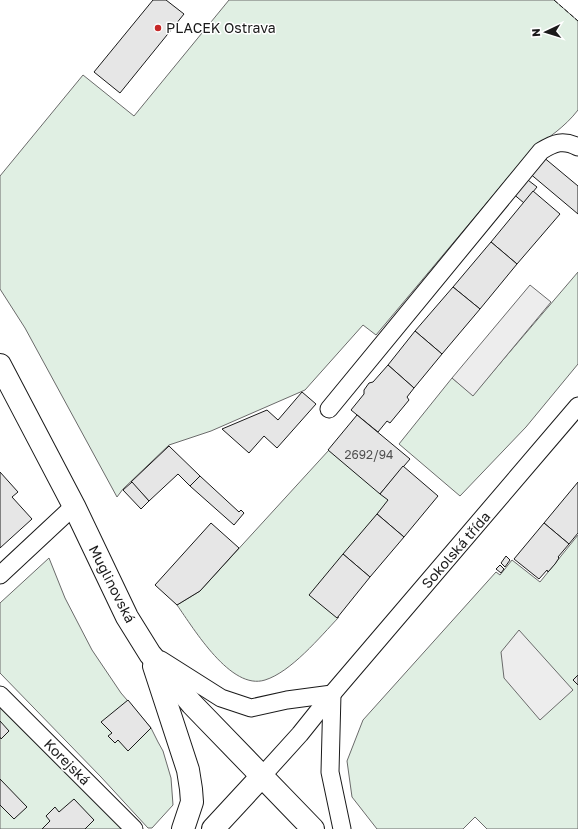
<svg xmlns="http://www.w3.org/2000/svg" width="578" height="829" font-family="'Golos Text',sans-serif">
<rect width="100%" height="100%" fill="#fff"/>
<g fill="#e0efe3" stroke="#6a6a6a">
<path d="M229,0h325l24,21v89c-13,17 -30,28 -47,40l-155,185 -13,-10 -58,65 -94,41 -42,14 -46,44 -6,8 -92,-169 -25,-39v-113l83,-101 51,41z"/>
<polygon points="578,272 578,364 526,427 460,496 399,444 452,378 473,395"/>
<path d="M329,450l60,50 -77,95 27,22c-19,20 -48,55 -74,63 -34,11 -71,-51 -88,-75l23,-14z"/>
<polygon points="578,535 578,829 487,829 475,817 463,829 377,829 352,797 347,761 363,720 496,572 500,575 512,560 540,582"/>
<polygon points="49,558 65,598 92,650 121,693 151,728 158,742 163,751 171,778 173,805 152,828 148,828 101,777 0,673 0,603"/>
<polygon points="0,701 127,829 0,829"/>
</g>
<g fill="#ededed" stroke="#6a6a6a">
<polygon points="530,285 551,302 473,396 452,378"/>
<polygon points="519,630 573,690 540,720 504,678 501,652"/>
</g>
<g fill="#e6e6e6" stroke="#1a1a1a">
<polygon points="153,0 166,0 184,14 120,93 94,72"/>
<polygon points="542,156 578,186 578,214 528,172"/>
<polygon points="524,177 537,187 524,203 511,192"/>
<polygon points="533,191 560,214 517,264 491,242"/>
<polygon points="491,242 517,264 480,309 453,287"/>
<polygon points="453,287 480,309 442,354 415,331"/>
<polygon points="415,331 442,354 414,388 388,365"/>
<polygon points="388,365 414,388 407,397 409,400 390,423 387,421 378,432 351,410 364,394 364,390 369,383 373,382"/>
<polygon points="302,392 316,404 277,448 264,436 249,453 222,429 267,410 278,420"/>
<polygon points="357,415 410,459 380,494 328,450"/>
<polygon points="169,446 200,476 190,486 178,474 149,501 131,482"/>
<polygon points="403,466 438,496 404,537 377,514 388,500 380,494"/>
<polygon points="0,472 18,492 12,497 32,519 0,548"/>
<polygon points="200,476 239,512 241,510 244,513 234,525 190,486"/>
<polygon points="132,482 149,501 141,509 123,490"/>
<polygon points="578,482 578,533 569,544 544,523"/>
<polygon points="377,514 404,537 370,577 343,554"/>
<polygon points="211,523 239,548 200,591 177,605 155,585"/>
<polygon points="544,523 569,544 558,557 559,558 555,564 548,572 547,570 539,579 514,559"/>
<polygon points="343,554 370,577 337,618 309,595"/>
<polygon points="506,556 510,560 505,567 501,563"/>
<polygon points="500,565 504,569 501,573 496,569"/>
<polygon points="578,675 578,685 573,680"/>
<polygon points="128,700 151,728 128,751 118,740 115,743 108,736 112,733 101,722"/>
<polygon points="0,721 9,731 1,739 0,737"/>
<polygon points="0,779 27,807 14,819 0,805"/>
<polygon points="74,799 94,820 85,829 42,829 50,821 46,816 55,807 59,812"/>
</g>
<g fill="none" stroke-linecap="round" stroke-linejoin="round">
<g stroke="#1a1a1a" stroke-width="19">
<g id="street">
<path d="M329,409l212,-258c13,-8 22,-12 37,-4"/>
<polyline points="0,575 74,506"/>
<polyline points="161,660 221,698 251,708 287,700 332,694"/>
<polyline points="332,694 330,772 342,829"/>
<polyline points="0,695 134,829"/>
<polyline points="262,776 300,734 332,694 578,406"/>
</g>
</g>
<g stroke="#1a1a1a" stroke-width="24">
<g id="secondary">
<polyline points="0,365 74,506 127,617 150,654 192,704 313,829"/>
<polyline points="154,666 188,770 191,789 192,802 183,829"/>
<polyline points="213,829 262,776"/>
</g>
</g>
<use href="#street" stroke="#fff" stroke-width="17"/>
<use href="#secondary" stroke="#fff" stroke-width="22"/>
<polyline stroke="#1a1a1a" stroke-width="1" stroke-dasharray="5 2" stroke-linecap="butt" points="554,0 578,21"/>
</g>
<circle fill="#c62828" stroke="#fff" stroke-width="1.5" cx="158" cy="28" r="4"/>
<g text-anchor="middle" stroke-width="3" stroke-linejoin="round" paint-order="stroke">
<g font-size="12" fill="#4d4d4d">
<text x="369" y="459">2692/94</text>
</g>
<g font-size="14" fill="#1a1a1a" stroke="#fff" text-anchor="start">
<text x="166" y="33">PLACEK Ostrava</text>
</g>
<g font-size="14" fill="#1a1a1a" stroke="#fff">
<text transform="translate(456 550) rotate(-49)" y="5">Sokolská třída</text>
<text transform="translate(112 584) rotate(63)" y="5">Muglinovská</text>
<text transform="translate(67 762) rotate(45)" y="5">Korejská</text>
</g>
</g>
<g transform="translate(546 32) rotate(266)" stroke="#ffffff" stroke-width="3" paint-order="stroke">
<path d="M0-3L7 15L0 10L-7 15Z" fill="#1a1a1a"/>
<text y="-6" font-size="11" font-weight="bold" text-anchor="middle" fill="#1a1a1a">N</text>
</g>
</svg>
